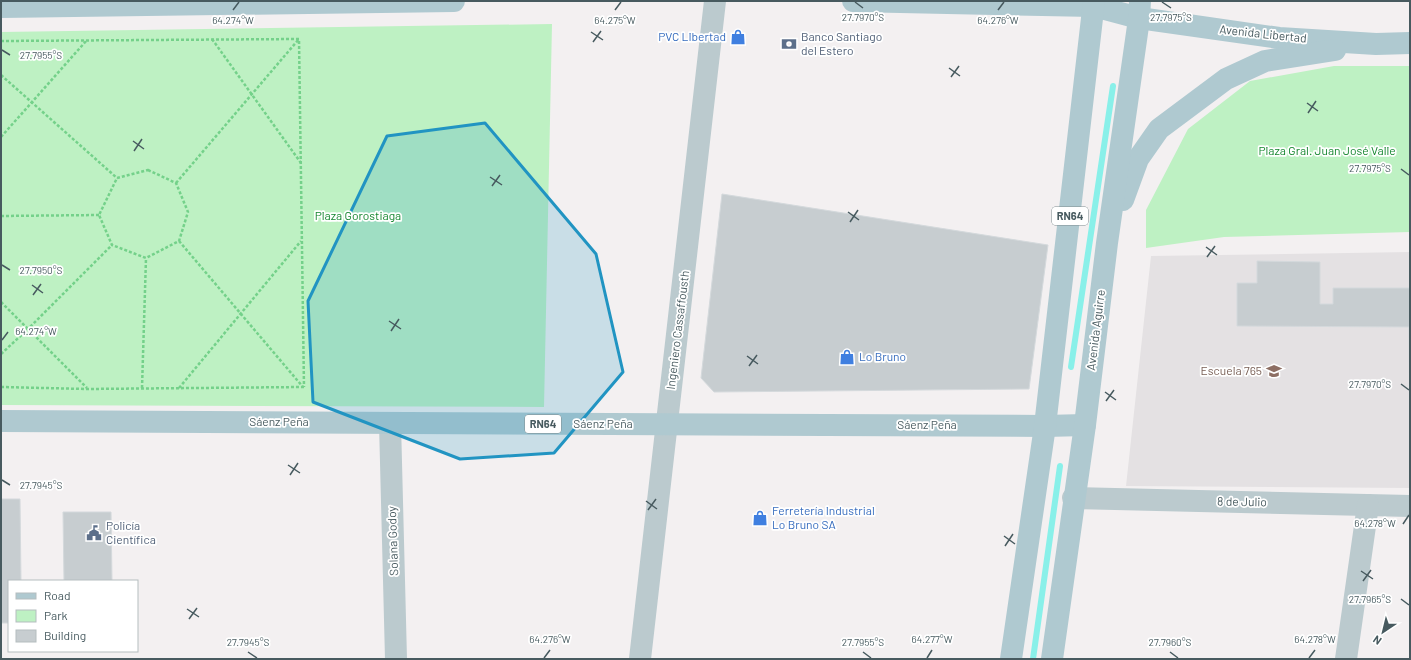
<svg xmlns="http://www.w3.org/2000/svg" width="1411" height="660" font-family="Barlow,sans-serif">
<rect width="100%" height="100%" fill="#f3f0f1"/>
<polygon fill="#e4e1e3" points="1410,252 1410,488 1126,486 1151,256"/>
<g fill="#bef1c3">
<polygon points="552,24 544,407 1,405 1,32"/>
<polygon points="1334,66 1410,66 1410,232 1224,237 1146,248 1146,210 1188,129 1250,81"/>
</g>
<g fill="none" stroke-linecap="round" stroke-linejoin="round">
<g stroke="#89f0e9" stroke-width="6">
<polyline points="1071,367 1113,86"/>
<polyline points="1033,659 1060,466"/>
</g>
</g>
<g fill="#c7cdd0" stroke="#d4d9dc">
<polygon points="722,194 1048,245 1029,389 714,392 701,378"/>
<polygon points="1257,261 1320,262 1320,304 1333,304 1333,288 1410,288 1410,420 1409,327 1237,326 1237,283 1257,283"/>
<polygon points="1,499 20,499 21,581 9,581 9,623 1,623"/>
<polygon points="63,512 111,512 112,581 64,581"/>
</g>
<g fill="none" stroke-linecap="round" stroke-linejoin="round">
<g stroke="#74d18a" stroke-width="2.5" stroke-dasharray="3 2" stroke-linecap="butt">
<polyline points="212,39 301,163"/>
<polyline points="1,41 299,39 304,387"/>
<polyline points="1,75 117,178"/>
<polyline points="1,137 87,40"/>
<polygon points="148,170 176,183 188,212 179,241 146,258 112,245 99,215 117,178"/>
<polyline points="176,183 299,39"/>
<polyline points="1,216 99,215"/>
<polyline points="179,241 303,387"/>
<polyline points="1,302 87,388"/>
<polyline points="1,354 28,329 112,245"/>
<polyline points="1,387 87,389 304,387"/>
<polyline points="142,388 146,258"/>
<polyline points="179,388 301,241"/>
</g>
<g stroke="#bbcace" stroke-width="22">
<polyline points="390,423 396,659"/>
<polyline points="1073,498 1410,506"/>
<polyline points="640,659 715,1"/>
<polyline points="1346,659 1368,505"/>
</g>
<g stroke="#afc9d0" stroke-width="22">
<polyline points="853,1 1094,6 1139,18 1279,38 1376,44 1410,43"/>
<polyline points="1,7 454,1"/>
<polyline points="1123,200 1138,159 1159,129 1226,79 1265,61 1335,50"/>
<polyline points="1,421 1045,426 1085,425"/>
<polyline points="1011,659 1045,426 1094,1"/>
<polyline points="1052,659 1085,425 1107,243 1139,19 1140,1"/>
</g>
</g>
<path fill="#2194c2" fill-opacity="0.2" stroke="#2194c2" stroke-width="3" stroke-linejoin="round" d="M485,123l111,131 27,118 -69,81 -94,6 -147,-57 -5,-101 79,-165z"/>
<path fill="none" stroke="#475a5f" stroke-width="1.5" d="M855,2l8,6M1162,2l9,6M233,10l6,-8M615,10l6,-8M998,10l6,-8M591,32l12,8M593,42l8,-11M2,50l8,5M949,68l11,8M951,77l8,-11M1307,103l11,8M1308,113l8,-12M133,141l11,8M134,151l8,-12M1401,169l8,6M490,177l12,8M492,186l8,-11M848,212l11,8M850,222l8,-12M1206,247l11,8M1207,257l8,-11M2,265l8,5M32,285l11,8M33,295l8,-11M389,321l12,8M391,331l8,-12M2,340l6,-8M747,356l11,8M749,366l8,-11M1401,384l8,6M1105,392l11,8M1106,401l8,-11M288,465l12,8M290,475l8,-12M2,480l8,5M646,501l11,8M648,510l8,-11M1403,524l6,-9M1004,536l11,8M1005,546l8,-12M1361,571l12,8M1363,581l8,-11M1401,599l8,6M187,609l12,8M189,619l8,-11M248,652l9,6M863,652l8,6M1170,652l8,6M544,658l6,-8M927,658l5,-8M1309,658l6,-8"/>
<defs>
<g id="shop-bare" transform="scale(1.2)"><path d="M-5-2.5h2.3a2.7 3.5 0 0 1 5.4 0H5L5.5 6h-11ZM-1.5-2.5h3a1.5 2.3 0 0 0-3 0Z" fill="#3f7fe0" stroke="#fff" stroke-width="2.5" paint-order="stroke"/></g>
<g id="bank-bare" transform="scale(1.2)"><path d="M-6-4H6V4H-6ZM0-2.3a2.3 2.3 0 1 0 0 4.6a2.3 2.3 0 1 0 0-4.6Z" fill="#5c6f8a" stroke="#fff" stroke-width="2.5" paint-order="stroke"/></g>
<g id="school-bare" transform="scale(1.2)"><path d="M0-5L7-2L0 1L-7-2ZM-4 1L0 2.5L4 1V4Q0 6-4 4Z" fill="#8d6e63" stroke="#fff" stroke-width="2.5" paint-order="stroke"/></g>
<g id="civic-bare" transform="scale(1.2)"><path d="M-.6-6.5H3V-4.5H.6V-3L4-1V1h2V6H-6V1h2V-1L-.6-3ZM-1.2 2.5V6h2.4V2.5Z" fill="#5c6f8a" stroke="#fff" stroke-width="2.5" paint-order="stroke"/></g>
</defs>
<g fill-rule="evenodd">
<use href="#shop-bare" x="738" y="37"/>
<use href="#bank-bare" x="789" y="44"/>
<use href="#shop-bare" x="847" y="357"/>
<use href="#school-bare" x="1274" y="371"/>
<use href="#shop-bare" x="760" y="518"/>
<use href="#civic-bare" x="94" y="533"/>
</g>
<g text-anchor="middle" stroke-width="3.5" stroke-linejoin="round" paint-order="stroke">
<g fill="#fff" stroke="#7e8c8f" stroke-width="1">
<rect x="1052" y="207" width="36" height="18" rx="3"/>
<rect x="525" y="415" width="36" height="18" rx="3"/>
</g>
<g font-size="11" font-weight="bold" fill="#475a5f">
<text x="1070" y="220">RN64</text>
<text x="543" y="428">RN64</text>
</g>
<g font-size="12" fill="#475a5f" stroke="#fff">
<text transform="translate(1263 34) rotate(6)" y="4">Avenida Libertad</text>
<text transform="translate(678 330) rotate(-83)" y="4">Ingeniero Cassaffousth</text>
<text transform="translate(1096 330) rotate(-83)" y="4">Avenida Aguirre</text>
<text x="279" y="426">Sáenz Peña</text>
<text x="603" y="428">Sáenz Peña</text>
<text x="927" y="429">Sáenz Peña</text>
<text transform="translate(1242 502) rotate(1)" y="4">8 de Julio</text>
<text transform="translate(393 541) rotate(-92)" y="4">Solana Godoy</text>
</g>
<g font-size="12" fill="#366cbe" stroke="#fff" text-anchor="start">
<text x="726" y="41" text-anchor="end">PVC LIbertad</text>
<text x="859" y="361">Lo Bruno</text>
<text x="772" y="515">Ferretería Industrial<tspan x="772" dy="14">Lo Bruno SA</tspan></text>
</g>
<g font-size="12" fill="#4e5e75" stroke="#fff" text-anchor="start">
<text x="801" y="41">Banco Santiago<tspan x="801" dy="14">del Estero</tspan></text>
<text x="106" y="530">Policía<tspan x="106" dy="14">Científica</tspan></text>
</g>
<g font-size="12" fill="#13852d" stroke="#fff">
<text x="1327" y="155">Plaza Gral. Juan José Valle</text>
<text x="358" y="220">Plaza Gorostiaga</text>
</g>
<g font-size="12" fill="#785e54" stroke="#fff" text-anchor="end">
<text x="1262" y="375">Escuela 765</text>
</g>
</g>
<g font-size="10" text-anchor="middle" fill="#475a5f" stroke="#fff" stroke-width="3.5" stroke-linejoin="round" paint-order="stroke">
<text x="863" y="21">27.7970°S</text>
<text x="1171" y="21">27.7975°S</text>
<text x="233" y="24">64.274°W</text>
<text x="615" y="24">64.275°W</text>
<text x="998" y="24">64.276°W</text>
<text x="41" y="59">27.7955°S</text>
<text x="1370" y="172">27.7975°S</text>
<text x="41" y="274">27.7950°S</text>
<text x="36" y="335">64.274°W</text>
<text x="1370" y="388">27.7970°S</text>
<text x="41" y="489">27.7945°S</text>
<text x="1375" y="527">64.278°W</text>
<text x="1370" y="603">27.7965°S</text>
<text x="550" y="643">64.276°W</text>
<text x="932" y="643">64.277°W</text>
<text x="1315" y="643">64.278°W</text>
<text x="248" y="646">27.7945°S</text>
<text x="863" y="646">27.7955°S</text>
<text x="1170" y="646">27.7960°S</text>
</g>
<rect width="1411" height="660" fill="none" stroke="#475a5f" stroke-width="4"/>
<rect x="8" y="580" width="130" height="72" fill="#ffffff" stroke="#b5bdbf"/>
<rect x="16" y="593" width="20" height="6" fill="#afc9d0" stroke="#b5bdbf"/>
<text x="44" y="600" font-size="12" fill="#475a5f">Road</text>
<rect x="16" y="610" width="20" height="12" fill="#bef1c3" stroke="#b5bdbf"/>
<text x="44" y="620" font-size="12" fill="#475a5f">Park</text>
<rect x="16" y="630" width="20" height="12" fill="#c7cdd0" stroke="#b5bdbf"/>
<text x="44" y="640" font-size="12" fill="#475a5f">Building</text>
<g transform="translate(1383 632) rotate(215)" stroke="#ffffff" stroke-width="3" paint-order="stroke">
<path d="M0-3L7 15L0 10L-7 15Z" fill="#475a5f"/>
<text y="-6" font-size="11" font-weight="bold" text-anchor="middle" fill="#475a5f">N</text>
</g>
</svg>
